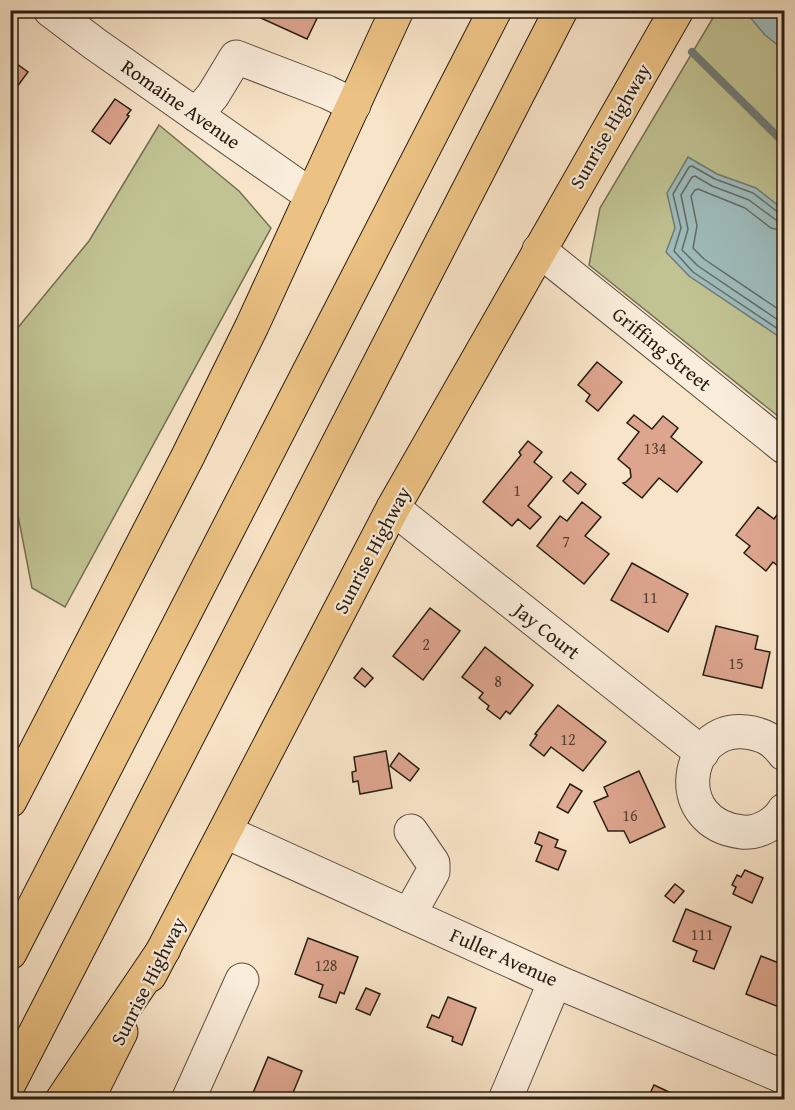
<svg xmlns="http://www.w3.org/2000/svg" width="795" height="1110" font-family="'Gentium Book Plus',serif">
<rect width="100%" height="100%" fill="#f8e4c8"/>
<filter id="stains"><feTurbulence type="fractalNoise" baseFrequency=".00333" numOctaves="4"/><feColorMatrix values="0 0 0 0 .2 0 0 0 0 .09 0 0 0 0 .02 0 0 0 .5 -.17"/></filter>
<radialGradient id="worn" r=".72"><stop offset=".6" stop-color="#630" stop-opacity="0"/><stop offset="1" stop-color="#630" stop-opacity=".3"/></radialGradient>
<g fill="#c1c393" stroke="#747053" stroke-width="1.5">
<polygon points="717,11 784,11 784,421 589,265 600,208"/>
<polygon points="159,125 239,191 271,228 65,607 32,588 11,479 11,336 89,241"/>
</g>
<g fill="#9fbdbd" stroke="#6f7d79" stroke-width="1.5">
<polygon points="750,11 784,11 784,50 765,35 748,15"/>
<polygon points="688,157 717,174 756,188 784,210 784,340 689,276 666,252 675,228 667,193"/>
</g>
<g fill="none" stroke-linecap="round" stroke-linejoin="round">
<g stroke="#636d68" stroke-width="1.5">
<polyline points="784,215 779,213 753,193 715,179 692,166 689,167 673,194 681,228 674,251 693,272 784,333"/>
<polyline points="784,222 776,220 749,200 712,186 695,176 692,177 681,195 688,229 682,250 698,266 784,324"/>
<polyline points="784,231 771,228 745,208 698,189 695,190 691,196 697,226 693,248 704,259 784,313"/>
</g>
<polyline stroke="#6f7d79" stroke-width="8" points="692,52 784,143"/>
</g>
<g fill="#dda58e" stroke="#271d13" stroke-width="1.5">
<polygon points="251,10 321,10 307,39 250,13"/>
<polygon points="10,59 28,72 11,95 10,95"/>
<polygon points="115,99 131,110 127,115 129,116 110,144 92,131"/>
<polygon points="597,362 622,382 598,411 586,401 590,395 578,385"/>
<polygon points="634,415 652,429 663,416 678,428 671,437 702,462 677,492 659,478 642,498 623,483 626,482 631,477 630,469 618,459 639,432 627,423"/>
<polygon points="528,441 542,452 534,462 552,477 528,506 541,517 530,529 518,519 512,526 483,502 521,455 519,452"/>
<polygon points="571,472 586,484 578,494 563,481"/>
<polygon points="582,502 601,517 585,536 609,554 584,584 537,546 560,516 567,521"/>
<polygon points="758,507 774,519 777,515 784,522 784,571 773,562 766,571 744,553 750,546 736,535"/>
<polygon points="632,563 688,594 668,632 611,600"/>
<polygon points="430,608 460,631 423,680 393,656"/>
<polygon points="716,626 758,636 755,649 770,652 762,688 703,675"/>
<polygon points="485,647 533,685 510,714 506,711 500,719 487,709 489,706 479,698 483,693 462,677"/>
<polygon points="362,668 373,678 365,687 354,678"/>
<polygon points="558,705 606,742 583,771 551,747 544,756 530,745 537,735 535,734"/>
<polygon points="386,751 392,788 360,794 358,781 353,782 352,772 356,771 354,757"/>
<polygon points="399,753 419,769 410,781 390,766"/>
<polygon points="639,771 665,827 630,843 624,831 608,831 594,802 608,796 604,787"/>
<polygon points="570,784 582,791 568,813 557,807"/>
<polygon points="539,832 558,840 555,847 566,851 558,870 536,861 542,846 535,843"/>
<polygon points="745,870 763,878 752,903 733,894 736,887 732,885 737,875 741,877"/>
<polygon points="675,884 684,891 674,903 665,896"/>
<polygon points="686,909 731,927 714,969 693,961 697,951 673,941"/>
<polygon points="308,938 358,957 344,994 340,992 336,1003 319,997 323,985 295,974"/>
<polygon points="761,956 784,965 784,1009 746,994"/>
<polygon points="366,988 380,994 370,1015 356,1009"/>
<polygon points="448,997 476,1008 462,1045 452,1041 453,1037 427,1027 432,1015 439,1018"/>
<polygon points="268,1057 302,1071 290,1100 250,1100"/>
<polygon points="654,1085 686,1100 647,1100"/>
</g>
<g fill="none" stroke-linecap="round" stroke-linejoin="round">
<g stroke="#5b4f40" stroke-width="35">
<g id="minor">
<polyline points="50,10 95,44 312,196"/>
<polyline points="196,115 213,95 236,57 327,92 354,105"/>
<polyline points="539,250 784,447"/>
<polyline points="393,508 702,753"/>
<path d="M784,754c-10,-14 -21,-20 -38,-22 -62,-7 -78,92 -4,100 16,2 35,-9 42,-22"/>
<polyline points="226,832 555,981 784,1077"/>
<polyline points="409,915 433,872 433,863 411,831"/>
<polyline points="188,1100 242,980"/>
<polyline points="505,1100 555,981"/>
</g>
</g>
<g stroke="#271d13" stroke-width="35">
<g id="major">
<polyline points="10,801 188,456 252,326 397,10"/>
<polyline points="150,975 393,508 677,10"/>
<polyline points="87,1100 121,1032"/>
</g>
</g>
<g stroke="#271d13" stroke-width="35">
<g id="highway">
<polyline points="10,953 495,10"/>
<polyline points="10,1082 561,10"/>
<polyline points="62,1100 164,949"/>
</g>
</g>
<use href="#minor" stroke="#faeddb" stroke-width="33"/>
<use href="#major" stroke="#ecc284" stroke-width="33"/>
<use href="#highway" stroke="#ecc284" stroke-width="33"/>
</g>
<g text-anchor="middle" stroke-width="4.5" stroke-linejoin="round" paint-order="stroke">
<g font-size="16" fill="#543f32">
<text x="655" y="454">134</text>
<text x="517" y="496">1</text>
<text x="566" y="547">7</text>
<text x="650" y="603">11</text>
<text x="426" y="650">2</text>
<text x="736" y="669">15</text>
<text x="498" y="687">8</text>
<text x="568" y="745">12</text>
<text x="630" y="821">16</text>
<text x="702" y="940">111</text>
<text x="326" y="971">128</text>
</g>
<g font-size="20" fill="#271d13" stroke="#faeddb">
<text transform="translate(181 104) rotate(35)" y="7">Romaine Avenue</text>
<text transform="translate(610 126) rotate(-60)" y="7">Sunrise Highway</text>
<text transform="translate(662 349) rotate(39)" y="7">Griffing Street</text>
<text transform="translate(372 550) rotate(-62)" y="7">Sunrise Highway</text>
<text transform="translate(547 631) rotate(38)" y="7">Jay Court</text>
<text transform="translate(504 957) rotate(24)" y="7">Fuller Avenue</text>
<text transform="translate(148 981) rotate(-63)" y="7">Sunrise Highway</text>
</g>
</g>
<rect width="795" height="1110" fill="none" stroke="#f8e4c8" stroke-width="36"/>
<rect x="12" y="12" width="771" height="1086" fill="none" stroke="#271d13" stroke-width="3"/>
<rect x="18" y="18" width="759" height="1074" fill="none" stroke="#271d13" stroke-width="1.5"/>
<rect width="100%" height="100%" filter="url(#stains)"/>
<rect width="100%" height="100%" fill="url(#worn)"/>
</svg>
